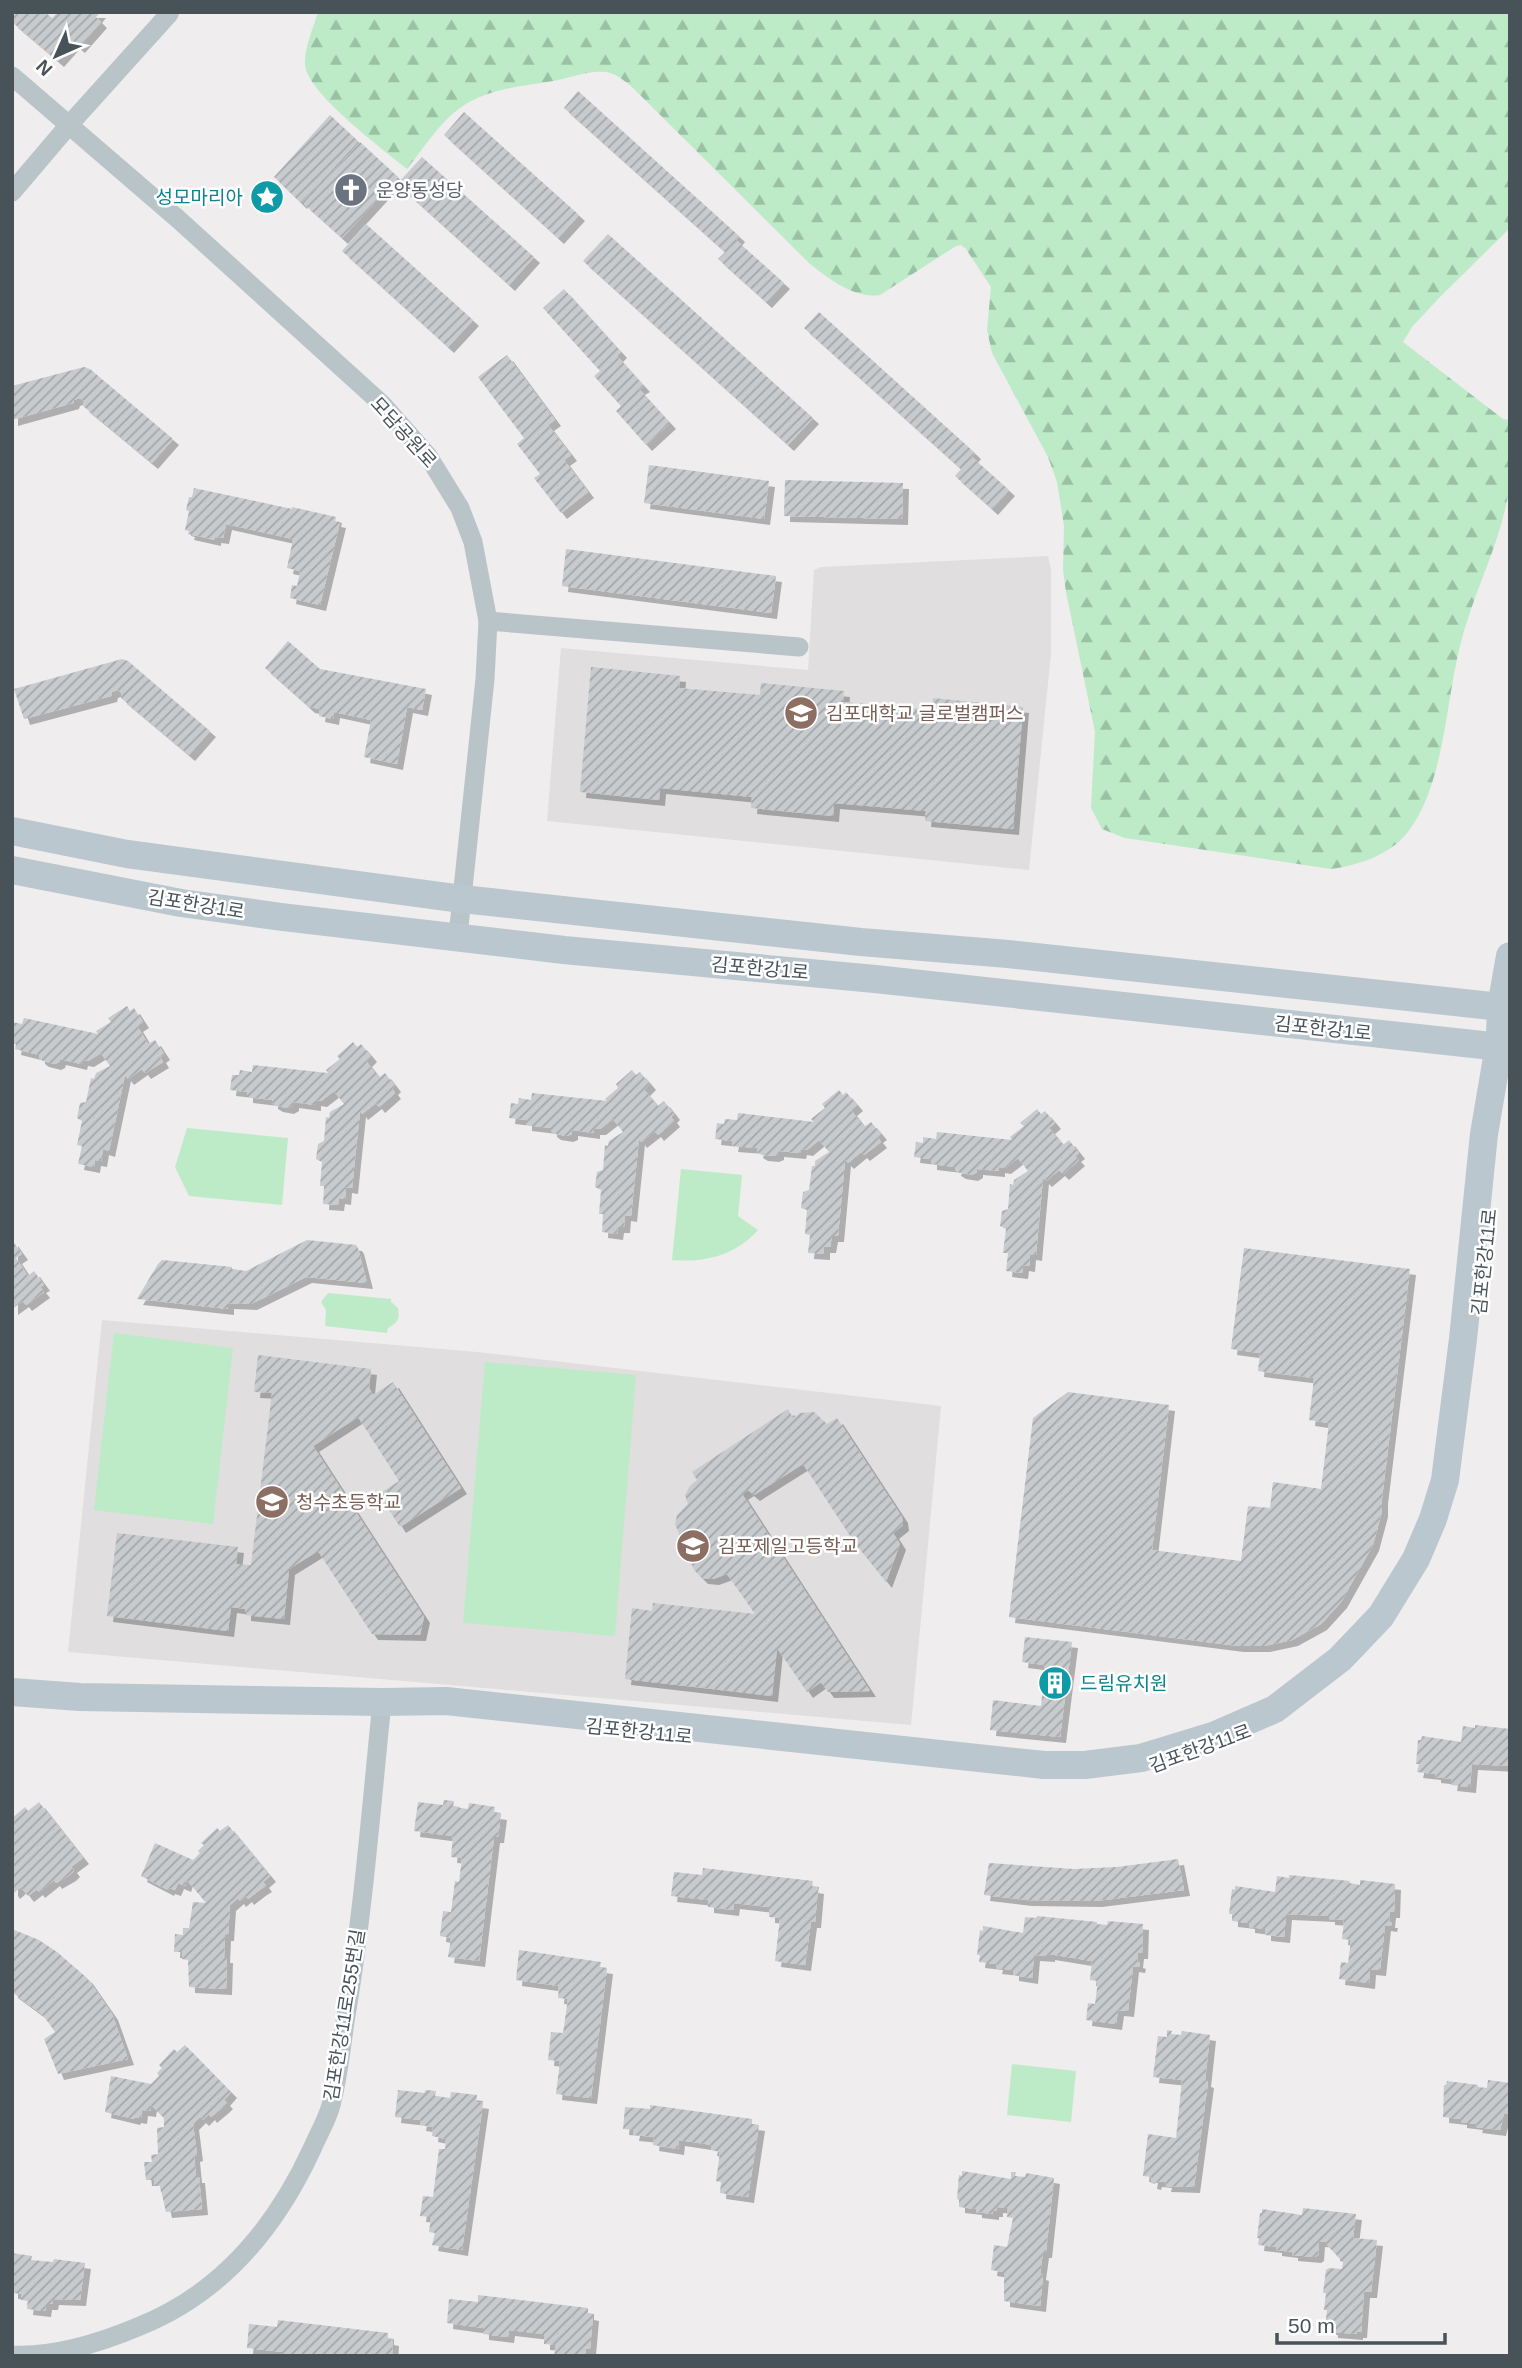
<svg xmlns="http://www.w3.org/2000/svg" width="1522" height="2368" font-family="Helvetica,'Noto Sans KR',sans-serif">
<defs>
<pattern id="forest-firs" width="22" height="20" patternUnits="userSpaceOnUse" patternTransform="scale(1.75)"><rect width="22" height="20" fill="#bdebc7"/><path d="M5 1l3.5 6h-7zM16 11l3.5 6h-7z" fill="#9bc1a5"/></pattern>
<pattern id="building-hatch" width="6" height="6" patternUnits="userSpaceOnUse" patternTransform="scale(1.75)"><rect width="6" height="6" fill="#c7cbce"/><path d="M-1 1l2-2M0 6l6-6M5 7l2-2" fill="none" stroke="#a3a7aa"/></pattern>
<filter id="shadow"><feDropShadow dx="6" dy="6" stdDeviation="0" flood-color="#0004"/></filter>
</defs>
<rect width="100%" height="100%" fill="#efeded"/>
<g fill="#e0dede">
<polygon points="1048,556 1051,570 1051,654 1029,870 547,821 561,648 808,670 814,570 821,567"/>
<polygon points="102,1320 477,1352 941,1406 911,1725 68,1652"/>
</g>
<path fill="url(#forest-firs)" d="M318,12h1192v216l-71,70 -27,29 -9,15 100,77 7,1c0,22 3,47 -1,69 -8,55 -36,103 -49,157 -14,55 -16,137 -50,183 -17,25 -50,36 -79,40l-206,-31 -23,-9 -11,-21 4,-76 -29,-140 -3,-22 1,-44 -7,-44 -9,-25 -56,-104 -5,-23 4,-43 -25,-38 -5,-4 -5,1 -76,49c-25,4 -51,-16 -70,-31l-177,-176c-8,-7 -16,-14 -27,-16 -18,-2 -36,6 -53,9 -31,5 -67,8 -93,27 -21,15 -37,41 -53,61 -23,-19 -100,-76 -102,-104 -1,-17 8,-36 13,-53z"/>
<g fill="#bdebc7">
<polygon points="187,1128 288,1138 282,1205 189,1196 175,1167"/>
<path d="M681,1169l61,6 -4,41 20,14c-22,25 -53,33 -86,30z"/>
<path d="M328,1293l63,6v3l7,6c2,10 0,15 -10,20l-1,5 -62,-7 1,-16 -5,-8z"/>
<polygon points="114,1333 233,1348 213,1524 94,1510"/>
<polygon points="485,1362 636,1375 615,1636 463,1623"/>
<polygon points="1012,2064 1076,2071 1071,2122 1007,2115"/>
</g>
<g fill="url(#building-hatch)" filter="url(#shadow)">
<polygon points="17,12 45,12 52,18 58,12 100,12 96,17 101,22 79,47 74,43 58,61 12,22 12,18"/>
<polygon points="578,91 739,236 736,240 784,283 766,302 718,259 725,252 564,108"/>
<polygon points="464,112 579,215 558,238 444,135"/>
<polygon points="330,115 358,141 301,203 274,177"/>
<polygon points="360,142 398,177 342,238 304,204"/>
<polygon points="422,157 534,257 509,285 397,184"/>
<polygon points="366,224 473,320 448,347 342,251"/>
<polygon points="608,234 813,418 788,445 583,261"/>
<polygon points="564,289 621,352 617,356 644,386 639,389 670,423 646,445 616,411 621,406 594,376 600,371 543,308"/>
<polygon points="819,312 975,453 972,457 1009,490 992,509 955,476 961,469 804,328"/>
<polygon points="507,355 555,420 548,425 571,455 564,460 588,492 561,513 534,478 540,474 517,444 524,438 478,377"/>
<polygon points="84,367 90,369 173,439 152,463 83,406 84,401 80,398 74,400 73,403 12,420 12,386"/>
<polygon points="649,465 769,481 764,519 644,503"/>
<polygon points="785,480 903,483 902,519 784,516"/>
<polygon points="194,488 292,509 292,507 336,517 335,521 340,522 320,605 290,598 292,585 297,586 300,571 287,568 293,539 226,524 223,538 215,537 215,540 188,534 189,531 185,530 189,511 186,510 189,497 192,497"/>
<polygon points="566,549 776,576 771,613 562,586"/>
<polygon points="288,641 320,669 426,689 422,710 407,707 397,764 364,757 371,720 334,712 333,719 319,716 320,709 309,707 265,668"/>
<polygon points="122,659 128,661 210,731 189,755 121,698 122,694 118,690 112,692 111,696 24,719 14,689"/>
<polygon points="591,667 680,676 679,688 760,695 761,683 844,691 843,702 932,710 933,698 1023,707 1013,829 925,821 926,811 834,803 833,816 751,808 752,797 660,788 659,800 580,792"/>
<polygon points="127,1006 130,1011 134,1008 143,1022 137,1026 148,1044 155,1040 164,1054 160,1057 163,1062 145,1073 142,1069 128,1079 125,1075 109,1151 103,1149 101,1161 95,1160 94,1167 78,1164 82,1146 77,1145 82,1121 77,1118 80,1103 86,1102 91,1078 94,1079 96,1073 110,1066 101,1053 88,1061 82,1060 81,1064 60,1059 59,1062 55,1064 43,1061 39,1058 39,1055 15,1049 16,1044 12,1044 12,1022 22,1024 24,1018 98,1034 96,1031 111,1022 108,1018"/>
<polygon points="353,1042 357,1047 361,1044 371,1056 366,1061 379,1078 385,1073 395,1086 392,1089 395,1093 379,1107 376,1103 362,1114 360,1111 352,1188 346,1187 345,1199 339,1198 338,1205 323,1204 324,1186 320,1186 322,1162 316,1159 318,1144 324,1141 326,1117 329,1118 330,1112 344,1104 334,1091 321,1101 315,1100 315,1105 293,1102 293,1105 288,1108 277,1106 272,1103 272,1100 247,1097 247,1092 230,1090 232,1075 239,1075 240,1070 252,1072 253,1065 328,1073 326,1070 340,1059 337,1056"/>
<polygon points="632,1070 636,1075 640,1072 650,1084 644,1090 658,1106 664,1101 674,1114 671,1117 674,1121 658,1135 655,1131 641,1142 639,1139 631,1216 625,1215 624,1227 618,1227 617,1234 602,1232 603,1214 599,1214 601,1190 595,1187 597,1172 603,1170 605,1145 608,1146 609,1141 623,1132 613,1119 600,1129 594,1129 594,1133 572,1130 572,1134 567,1136 555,1134 551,1131 551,1128 526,1125 526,1120 509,1118 511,1103 518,1104 519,1098 531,1100 532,1093 607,1101 605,1099 618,1088 616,1084"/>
<polygon points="839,1090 843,1095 846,1092 857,1105 851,1110 864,1127 871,1122 881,1134 877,1137 881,1142 864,1155 861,1152 848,1163 845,1160 838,1236 832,1236 830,1247 824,1247 824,1254 808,1253 810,1235 805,1234 807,1210 801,1208 803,1192 809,1190 812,1166 815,1166 815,1161 829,1152 819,1140 807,1150 801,1149 800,1153 778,1151 778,1154 773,1156 762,1155 757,1152 758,1148 732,1146 733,1141 715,1139 717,1123 724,1124 725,1119 737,1120 738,1113 814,1122 811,1119 825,1108 822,1104"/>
<polygon points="1037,1109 1041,1114 1045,1111 1055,1123 1049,1128 1063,1145 1069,1140 1079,1153 1075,1156 1079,1160 1063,1174 1059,1170 1046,1181 1043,1178 1036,1255 1030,1254 1029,1266 1023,1265 1022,1273 1006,1271 1008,1253 1003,1253 1006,1229 1000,1226 1002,1211 1008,1209 1010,1184 1013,1185 1014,1180 1028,1171 1018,1158 1005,1168 999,1167 999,1171 977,1169 977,1172 972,1175 960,1173 955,1170 956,1167 931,1164 931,1159 914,1157 916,1142 923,1143 923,1137 936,1139 937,1132 1012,1140 1010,1137 1024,1126 1020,1123"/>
<polygon points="12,1240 22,1254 16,1258 28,1276 34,1271 44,1285 40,1287 44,1292 26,1305 23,1301 12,1309"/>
<polygon points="307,1240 356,1245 358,1248 367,1283 306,1277 251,1304 228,1303 228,1309 137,1299 158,1264 162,1260 232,1267 232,1269 246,1271"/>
<polygon points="1244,1248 1410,1269 1382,1498 1382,1511 1373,1545 1341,1602 1321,1624 1292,1640 1264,1646 1238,1646 1009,1617 1033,1418 1068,1392 1169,1405 1152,1550 1241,1561 1248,1506 1270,1508 1273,1482 1321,1489 1329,1423 1309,1420 1314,1378 1258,1371 1260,1353 1231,1349"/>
<polygon points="258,1355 371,1369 369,1388 373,1395 393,1382 461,1488 400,1527 379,1494 399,1481 358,1417 313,1446 424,1617 420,1635 372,1634 318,1551 289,1569 284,1619 245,1615 245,1609 231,1607 228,1631 107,1616 117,1533 238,1547 236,1564 251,1565 272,1393 254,1392"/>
<polygon points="788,1409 793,1418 800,1413 814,1412 827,1424 837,1418 902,1517 903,1525 893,1533 900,1544 886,1582 854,1542 803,1464 754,1495 748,1490 742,1494 870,1691 828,1692 821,1682 807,1692 777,1648 772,1696 625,1679 632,1608 652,1611 653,1603 755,1614 727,1574 713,1579 702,1578 694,1570 675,1524 677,1515 688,1504 685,1495 690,1486 697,1480 692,1472"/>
<polygon points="1025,1637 1072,1642 1060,1737 990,1730 993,1700 1041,1706 1045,1665 1022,1662"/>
<polygon points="1475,1725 1510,1729 1510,1766 1472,1764 1470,1787 1451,1785 1452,1779 1435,1777 1435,1774 1417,1772 1419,1764 1416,1764 1418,1740 1421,1740 1422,1736 1461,1742 1463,1726 1475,1728"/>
<polygon points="444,1800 454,1801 453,1807 468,1809 469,1803 495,1807 494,1813 501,1814 498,1837 494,1837 479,1961 448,1957 451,1938 440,1936 443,1911 451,1912 455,1881 459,1882 462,1858 451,1857 453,1836 414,1831 418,1802 443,1805"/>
<polygon points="39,1802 83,1858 71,1867 74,1871 70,1875 56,1883 54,1880 39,1892 37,1889 28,1896 21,1887 14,1893 12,1890 12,1818 25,1807 28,1811"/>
<polygon points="228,1825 270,1876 263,1882 266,1886 261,1889 248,1899 246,1896 240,1901 238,1898 230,1905 228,1935 225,1935 224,1957 227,1957 226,1989 189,1987 188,1960 182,1959 182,1952 174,1952 175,1934 183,1935 183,1928 189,1928 193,1902 206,1903 187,1880 185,1886 178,1883 175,1890 169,1888 168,1890 141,1876 155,1843 193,1860 200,1853 198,1851 204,1845 201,1843 217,1828 220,1831"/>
<polygon points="1178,1859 1184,1890 1096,1901 1026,1900 984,1895 989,1863 1074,1869 1117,1867"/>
<polygon points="703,1868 813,1881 812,1887 818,1888 815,1922 811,1922 805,1965 775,1961 780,1918 769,1917 769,1907 734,1903 733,1910 708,1907 708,1900 671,1896 674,1872 702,1875"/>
<polygon points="1289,1875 1350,1881 1349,1883 1360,1885 1360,1880 1395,1884 1394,1912 1390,1912 1389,1922 1392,1922 1391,1926 1385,1925 1380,1970 1370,1969 1369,1983 1339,1979 1341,1962 1348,1963 1351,1940 1342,1939 1344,1920 1329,1919 1329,1916 1286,1914 1284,1937 1265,1935 1265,1929 1249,1927 1249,1923 1232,1921 1232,1914 1229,1914 1232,1889 1235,1890 1235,1886 1275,1892 1277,1876 1289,1878"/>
<polygon points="1037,1916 1097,1922 1097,1924 1107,1925 1108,1921 1143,1924 1142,1953 1138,1953 1137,1962 1140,1963 1139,1967 1133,1966 1128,2011 1118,2010 1116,2024 1086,2020 1088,2003 1095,2004 1098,1981 1090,1980 1092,1961 1049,1954 1049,1956 1034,1955 1032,1978 1013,1975 1013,1970 996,1968 997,1964 979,1962 980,1955 977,1955 980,1930 983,1931 983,1926 1023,1933 1025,1917 1036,1918"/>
<polygon points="12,1929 39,1940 57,1952 87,1978 112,2014 128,2059 58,2074 44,2039 55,2032 43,2015 12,1992"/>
<polygon points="519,1950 601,1962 600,1967 607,1968 591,2098 556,2094 560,2061 548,2060 551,2032 563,2033 568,1999 558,1998 559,1986 516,1980"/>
<polygon points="1167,2030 1172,2031 1171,2034 1181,2035 1182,2031 1210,2035 1205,2081 1208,2082 1194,2187 1165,2186 1166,2182 1156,2181 1155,2184 1151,2183 1152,2177 1143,2176 1148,2134 1176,2138 1182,2080 1153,2077 1158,2036 1167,2037"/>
<polygon points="185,2045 231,2092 224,2100 227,2103 223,2107 211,2117 209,2114 203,2120 200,2117 193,2124 197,2155 194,2156 196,2177 199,2177 202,2209 166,2212 160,2186 155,2186 154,2180 146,2180 144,2162 152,2162 151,2155 158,2154 157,2128 164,2127 164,2118 151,2105 150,2111 142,2110 141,2118 135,2117 134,2119 105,2112 111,2076 151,2084 159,2076 157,2073 162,2068 159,2065 170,2053 174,2049 177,2052"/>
<polygon points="1488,2080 1510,2083 1510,2114 1504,2113 1500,2130 1476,2127 1477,2124 1461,2122 1461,2119 1443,2117 1444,2085 1446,2085 1447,2081 1478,2085 1478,2087 1487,2088"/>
<polygon points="398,2090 424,2093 426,2090 436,2091 435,2096 450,2098 451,2092 477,2095 476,2102 483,2103 462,2250 432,2245 435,2233 429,2232 431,2217 420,2216 423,2196 433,2197 439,2149 445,2149 446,2139 432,2136 433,2127 420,2125 421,2120 395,2117"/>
<polygon points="650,2105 752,2119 752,2124 759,2125 748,2197 720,2193 721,2182 716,2181 720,2152 711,2150 712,2145 679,2140 678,2149 653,2145 654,2137 633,2135 634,2130 623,2129 625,2107 650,2109"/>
<polygon points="962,2171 1011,2179 1011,2172 1016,2172 1015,2176 1025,2177 1026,2173 1054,2178 1046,2252 1043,2252 1040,2274 1043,2275 1040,2306 1004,2301 1004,2272 991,2270 994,2245 1007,2247 1013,2218 1007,2217 1008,2208 997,2207 997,2211 993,2211 993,2214 976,2212 976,2209 959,2207 959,2200 957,2199 959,2175 962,2176"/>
<polygon points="1303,2208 1356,2214 1353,2238 1377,2240 1371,2292 1364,2292 1361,2332 1357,2332 1357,2334 1332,2332 1332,2329 1325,2328 1327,2310 1324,2310 1326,2293 1323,2293 1326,2270 1329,2268 1342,2269 1343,2262 1340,2261 1340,2259 1327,2245 1327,2242 1319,2241 1318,2255 1315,2257 1292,2255 1292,2252 1276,2250 1276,2247 1258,2245 1259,2238 1257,2238 1260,2213 1262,2213 1262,2209 1302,2215"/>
<polygon points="12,2253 32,2256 31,2260 53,2262 54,2259 85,2263 80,2300 53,2299 52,2304 46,2304 45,2311 27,2309 28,2301 21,2300 22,2294 12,2293"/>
<polygon points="478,2295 588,2308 588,2314 593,2315 590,2349 586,2349 585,2356 554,2356 556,2345 544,2344 544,2334 509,2330 508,2337 483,2334 483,2328 447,2323 449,2299 478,2302"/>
<polygon points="278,2320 388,2333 388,2339 393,2340 392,2356 283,2356 283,2352 247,2348 249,2324 277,2327"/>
</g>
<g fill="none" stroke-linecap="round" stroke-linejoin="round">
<g stroke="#b9c4c9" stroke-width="19">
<polyline points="12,76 178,219 383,405 428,456 460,508 473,542 488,621 485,679 458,936"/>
<polyline points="12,192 69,125 169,14 168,12"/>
<polyline points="488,621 799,647"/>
<path d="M12,2355c44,2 88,-12 128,-29 82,-33 136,-99 172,-177 6,-14 15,-29 19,-44 7,-26 10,-55 14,-83 18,-106 26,-213 37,-320"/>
</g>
<g stroke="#bac7ce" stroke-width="28">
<polyline points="12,831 127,854 462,899 861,942 1008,954 1510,1008"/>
<polyline points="12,870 181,903 282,917 564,950 875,979 1510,1048"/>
<polyline points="1499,1064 1501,1007 1510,956"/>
<polyline points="12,1692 80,1697 382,1702 446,1701 1044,1765 1085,1765 1141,1758 1213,1736 1275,1709 1340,1659 1381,1616 1416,1559 1433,1519 1445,1480 1463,1339 1484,1134 1499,1046"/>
</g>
</g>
<defs>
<g id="church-disc" transform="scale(1.75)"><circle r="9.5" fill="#6b7280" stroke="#fff"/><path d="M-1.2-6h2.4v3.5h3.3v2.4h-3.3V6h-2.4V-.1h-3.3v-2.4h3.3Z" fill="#fff"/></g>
<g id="sight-disc" transform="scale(1.75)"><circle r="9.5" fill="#0f9aa8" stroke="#fff"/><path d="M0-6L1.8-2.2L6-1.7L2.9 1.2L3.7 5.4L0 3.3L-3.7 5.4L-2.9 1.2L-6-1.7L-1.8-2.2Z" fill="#fff"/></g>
<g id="university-disc" transform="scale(1.75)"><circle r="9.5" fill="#8d6e63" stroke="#fff"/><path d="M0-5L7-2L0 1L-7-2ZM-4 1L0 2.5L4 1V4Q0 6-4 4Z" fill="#fff"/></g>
<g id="school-disc" transform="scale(1.75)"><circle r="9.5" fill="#8d6e63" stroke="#fff"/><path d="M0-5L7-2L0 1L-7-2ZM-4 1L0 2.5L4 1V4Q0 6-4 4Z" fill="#fff"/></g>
<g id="building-disc" transform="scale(1.75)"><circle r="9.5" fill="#0f9aa8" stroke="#fff"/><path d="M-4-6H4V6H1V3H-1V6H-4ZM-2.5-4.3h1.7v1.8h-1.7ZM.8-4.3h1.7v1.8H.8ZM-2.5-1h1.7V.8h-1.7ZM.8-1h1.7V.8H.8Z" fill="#fff"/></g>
</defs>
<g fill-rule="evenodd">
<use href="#church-disc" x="351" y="190"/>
<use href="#sight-disc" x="267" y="197"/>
<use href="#university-disc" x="801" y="713"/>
<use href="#school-disc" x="272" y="1502"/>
<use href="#school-disc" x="693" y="1546"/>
<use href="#building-disc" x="1055" y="1683"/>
</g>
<g text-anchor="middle" stroke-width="5" stroke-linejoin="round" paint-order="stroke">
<g font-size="19" fill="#5b616d" stroke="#fff" text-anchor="start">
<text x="376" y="197">운양동성당</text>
</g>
<g font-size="19" fill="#0d838f" stroke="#fff" text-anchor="end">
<text x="243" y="204">성모마리아</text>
<text x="1080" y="1690" text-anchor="start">드림유치원</text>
</g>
<g font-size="19" fill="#475359" stroke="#fff">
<text transform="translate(404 432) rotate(48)" y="7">모담공원로</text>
<text transform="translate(196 904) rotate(9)" y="7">김포한강1로</text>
<text transform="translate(760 968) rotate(5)" y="7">김포한강1로</text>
<text transform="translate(1323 1028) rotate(6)" y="7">김포한강1로</text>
<text transform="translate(1484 1262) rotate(-84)" y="7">김포한강11로</text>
<text transform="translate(639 1731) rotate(6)" y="7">김포한강11로</text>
<text transform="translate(1200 1748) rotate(-20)" y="7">김포한강11로</text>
<text transform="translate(344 2015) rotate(-81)" y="7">김포한강11로255번길</text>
</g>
<g font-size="19" fill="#785e54" stroke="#fff" text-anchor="start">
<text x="826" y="720">김포대학교 글로벌캠퍼스</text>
<text x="296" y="1509">청수초등학교</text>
<text x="718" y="1553">김포제일고등학교</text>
</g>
</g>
<rect width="1522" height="2368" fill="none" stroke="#475359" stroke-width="28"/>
<g transform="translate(56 56) rotate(225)" stroke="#ffffff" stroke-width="5" paint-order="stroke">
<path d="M0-5L12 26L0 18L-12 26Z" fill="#475359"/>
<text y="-10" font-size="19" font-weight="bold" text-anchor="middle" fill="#475359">N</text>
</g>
<path d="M1277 2333v10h168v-10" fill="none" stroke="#475359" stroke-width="3.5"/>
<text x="1288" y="2333" font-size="21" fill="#475359" stroke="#ffffff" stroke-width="5" paint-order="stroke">50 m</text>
</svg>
